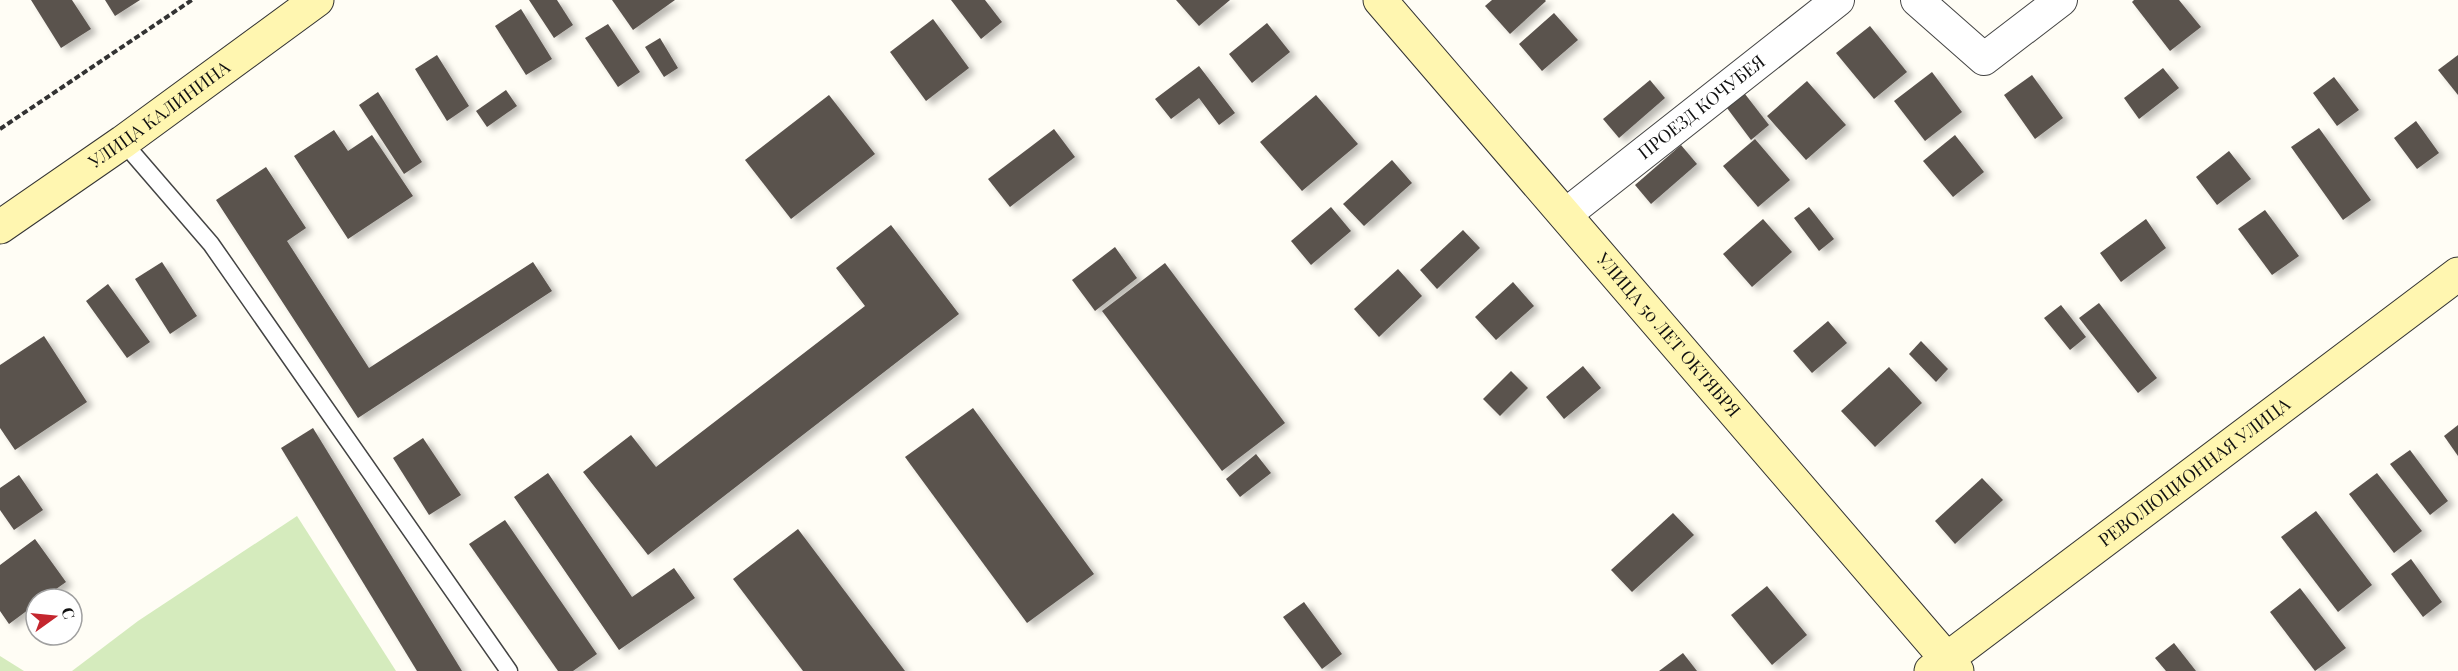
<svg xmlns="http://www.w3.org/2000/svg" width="2458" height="671" font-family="'Playfair Display',serif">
<defs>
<filter id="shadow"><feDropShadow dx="6" dy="4" stdDeviation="3" flood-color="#0004"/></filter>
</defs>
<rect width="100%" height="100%" fill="#fffdf5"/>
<g fill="#d5ebbd">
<polygon points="297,516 396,671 72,671 138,621"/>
<polygon points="0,656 24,671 0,671"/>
</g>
<g fill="#5a524d" filter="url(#shadow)">
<polygon points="31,0 72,0 91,29 61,48"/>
<polygon points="105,0 140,0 115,16"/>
<polygon points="529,0 557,0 573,25 554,38"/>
<polygon points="612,0 675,0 633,30"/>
<polygon points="951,0 985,0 1002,22 981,39"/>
<polygon points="1176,0 1230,0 1199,26"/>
<polygon points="1492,0 1545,0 1546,1 1510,34 1485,6"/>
<polygon points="2134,0 2179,0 2201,27 2170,51 2132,2"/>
<polygon points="521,9 552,59 526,75 495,26"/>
<polygon points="1554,13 1578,40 1542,71 1519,44"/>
<polygon points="933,19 969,68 926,101 890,52"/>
<polygon points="1267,23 1290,52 1252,83 1229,54"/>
<polygon points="608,24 640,72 618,87 585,38"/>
<polygon points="1870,26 1907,72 1874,99 1836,53"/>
<polygon points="660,38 678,68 664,77 645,47"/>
<polygon points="437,55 469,106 447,121 415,69"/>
<polygon points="2458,55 2458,95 2438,70"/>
<polygon points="1199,66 1235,113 1219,125 1199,98 1171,119 1155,99"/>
<polygon points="2163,68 2179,88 2139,119 2124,98"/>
<polygon points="1932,72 1962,112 1925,141 1894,101"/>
<polygon points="2032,75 2063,118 2035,139 2004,95"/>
<polygon points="2334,77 2359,110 2337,126 2313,93"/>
<polygon points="1650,80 1665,98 1619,138 1603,119"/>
<polygon points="1807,81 1846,125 1806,160 1767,116"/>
<polygon points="506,90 517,106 487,127 476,111"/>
<polygon points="378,92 422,162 404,174 359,105"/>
<polygon points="1745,94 1769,125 1751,140 1727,108"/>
<polygon points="829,95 875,154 791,219 745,160"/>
<polygon points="1316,95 1358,144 1302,191 1260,142"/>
<polygon points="2416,121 2439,153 2417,169 2394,138"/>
<polygon points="2319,128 2371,200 2343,220 2291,147"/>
<polygon points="1054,129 1075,157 1010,207 988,179"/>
<polygon points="334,130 348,151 372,135 413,196 348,239 294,156"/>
<polygon points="1955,135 1984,172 1953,197 1923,161"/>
<polygon points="1755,139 1790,180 1758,207 1723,166"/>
<polygon points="1681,145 1697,164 1651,204 1635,185"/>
<polygon points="2229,151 2251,179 2217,205 2196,177"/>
<polygon points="1392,160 1412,183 1364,226 1343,204"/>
<polygon points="266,167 306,228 287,241 369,368 533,262 552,291 358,418 216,200"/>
<polygon points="1331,207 1351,231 1311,265 1291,241"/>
<polygon points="1809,207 1834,239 1819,251 1794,218"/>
<polygon points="2265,210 2299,256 2272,275 2238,229"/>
<polygon points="1763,219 1792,252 1752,287 1723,254"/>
<polygon points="2146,219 2166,248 2121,282 2100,253"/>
<polygon points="891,225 959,314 648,555 583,472 631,435 656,467 865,306 836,268"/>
<polygon points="1463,230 1480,248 1437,289 1420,270"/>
<polygon points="1115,247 1137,278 1095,311 1072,280"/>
<polygon points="162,262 197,316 170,334 135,279"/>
<polygon points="1165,263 1285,423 1222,471 1102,311"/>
<polygon points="1398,269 1422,296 1379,337 1354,309"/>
<polygon points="1513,282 1534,306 1496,340 1475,317"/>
<polygon points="108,284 150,342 127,358 86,301"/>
<polygon points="2099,303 2157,378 2138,393 2079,318"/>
<polygon points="2061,305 2086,337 2070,350 2044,318"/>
<polygon points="1828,321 1847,343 1812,373 1793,351"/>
<polygon points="44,336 87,402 15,450 0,428 0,365"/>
<polygon points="1921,341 1948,369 1936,382 1909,354"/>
<polygon points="1583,366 1601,388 1564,419 1546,397"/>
<polygon points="1889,367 1922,403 1875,447 1841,411"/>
<polygon points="1511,371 1528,388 1500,416 1483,399"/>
<polygon points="973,408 1094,574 1027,623 905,457"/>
<polygon points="2458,425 2458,456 2444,436"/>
<polygon points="313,428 462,671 417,671 281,448"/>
<polygon points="423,438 461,495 429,515 393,458"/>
<polygon points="2410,450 2448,501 2430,515 2390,464"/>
<polygon points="1256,454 1271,473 1240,497 1226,479"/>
<polygon points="548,473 632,597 674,568 695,598 619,650 514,497"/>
<polygon points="2377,473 2422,531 2394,553 2349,494"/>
<polygon points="19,475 43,510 14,530 0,510 0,488"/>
<polygon points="1982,478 2003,500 1955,544 1935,521"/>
<polygon points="2316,511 2372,585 2338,612 2281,537"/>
<polygon points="1673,513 1694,535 1632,592 1611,570"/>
<polygon points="505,520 597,654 573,671 558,671 469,544"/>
<polygon points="798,529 905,671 803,671 733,579"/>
<polygon points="35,539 66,582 42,599 36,599 36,604 9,624 0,611 0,565"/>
<polygon points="2411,559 2442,602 2423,617 2391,574"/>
<polygon points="1767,586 1807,635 1772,665 1731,615"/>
<polygon points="2300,588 2346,648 2315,671 2270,612"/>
<polygon points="1304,602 1342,654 1322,669 1283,617"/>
<polygon points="2174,643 2196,671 2166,671 2155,658"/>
<polygon points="1683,653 1697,671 1659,671"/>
</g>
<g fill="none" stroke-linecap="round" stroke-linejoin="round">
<g stroke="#444" stroke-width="19">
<polyline id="lane" points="123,142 211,244 509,671"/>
</g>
<g stroke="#444" stroke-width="34">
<g id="street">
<polyline points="1917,0 1984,59 2061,0"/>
<path id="s1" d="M1565,215l273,-215"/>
</g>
</g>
<g stroke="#333" stroke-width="35">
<g id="secondary">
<path id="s2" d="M1380,0l577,671"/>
<path id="s3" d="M0,227l123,-85 194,-142"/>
<path id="s4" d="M1931,671l527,-397"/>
</g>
</g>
<polyline stroke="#333" stroke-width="4" stroke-dasharray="6 3" stroke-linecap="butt" points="0,129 192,0"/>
<use href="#lane" stroke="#fff" stroke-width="16"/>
<use href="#street" stroke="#fff" stroke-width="32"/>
<use href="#secondary" stroke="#fff6b0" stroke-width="33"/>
</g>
<g text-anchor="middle" stroke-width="6" stroke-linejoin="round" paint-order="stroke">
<g font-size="18" fill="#111" stroke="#fff">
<text dy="6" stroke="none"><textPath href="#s1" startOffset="174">ПРОЕЗД КОЧУБЕЯ</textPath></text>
<text dy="6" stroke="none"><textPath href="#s3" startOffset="195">УЛИЦА КАЛИНИНА</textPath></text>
<text dy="6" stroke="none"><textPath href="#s2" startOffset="442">УЛИЦА 50 ЛЕТ ОКТЯБРЯ</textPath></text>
<text dy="6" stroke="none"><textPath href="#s4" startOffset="330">РЕВОЛЮЦИОННАЯ УЛИЦА</textPath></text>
</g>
</g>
<g transform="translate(54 617) rotate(75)"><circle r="28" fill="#ffffff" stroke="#a0a0a0" stroke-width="1.5"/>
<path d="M0-4.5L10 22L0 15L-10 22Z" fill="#c4262e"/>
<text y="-9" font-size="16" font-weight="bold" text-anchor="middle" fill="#111111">С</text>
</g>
</svg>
